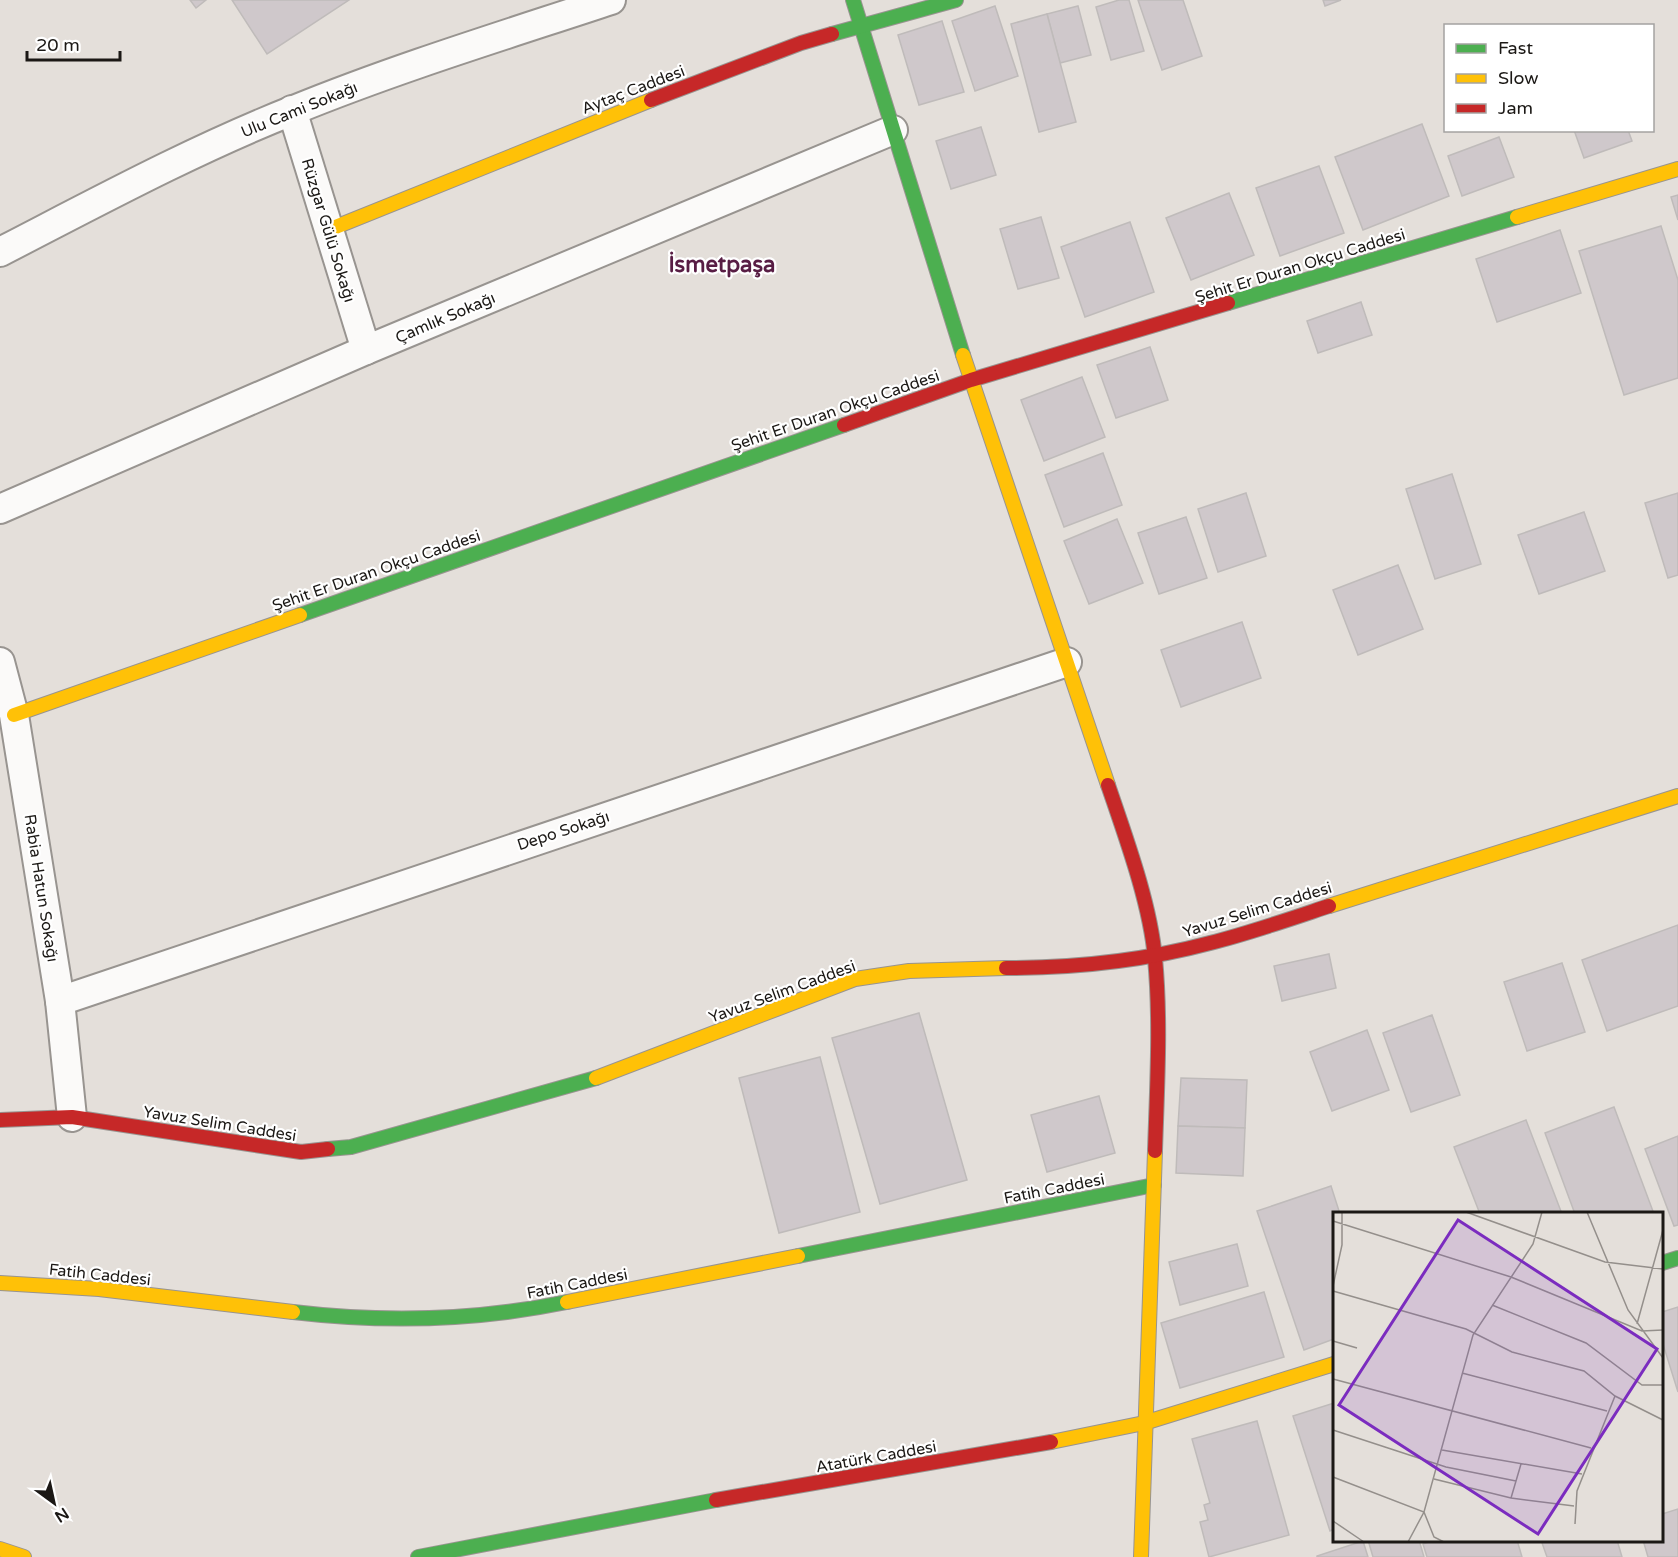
<svg xmlns="http://www.w3.org/2000/svg" width="1678" height="1557" font-family="'Varela Round',sans-serif">
<rect width="100%" height="100%" fill="#e4dfda"/>
<g fill="#cfc8cb" stroke="#bfbbba" stroke-width="1.5">
<polygon points="190,0 206,0 196,8"/>
<polygon points="232,0 349,0 267,54"/>
<polygon points="1119,0 1129,0 1144,51 1111,60 1096,7"/>
<polygon points="1138,0 1183,0 1202,56 1162,70"/>
<polygon points="1323,0 1341,0 1325,6"/>
<polygon points="995,6 1018,76 975,91 952,21"/>
<polygon points="1078,6 1091,55 1060,63 1047,14"/>
<polygon points="1047,14 1076,122 1039,132 1011,24"/>
<polygon points="942,21 964,92 919,105 898,35"/>
<polygon points="1422,124 1449,196 1363,230 1335,157"/>
<polygon points="981,127 996,175 951,189 936,141"/>
<polygon points="1574,130 1628,130 1632,141 1584,158"/>
<polygon points="1499,137 1514,177 1462,196 1448,156"/>
<polygon points="1319,166 1344,233 1280,256 1256,188"/>
<polygon points="1229,193 1254,255 1191,280 1166,218"/>
<polygon points="1678,195 1678,220 1671,197"/>
<polygon points="1041,217 1059,278 1018,289 1000,229"/>
<polygon points="1130,222 1154,292 1085,317 1061,247"/>
<polygon points="1661,226 1678,280 1678,378 1624,395 1579,251"/>
<polygon points="1560,230 1581,293 1497,322 1476,259"/>
<polygon points="1361,302 1372,335 1318,353 1307,321"/>
<polygon points="1150,347 1168,400 1116,418 1097,365"/>
<polygon points="1082,377 1105,437 1044,461 1021,400"/>
<polygon points="1103,453 1122,505 1064,527 1045,475"/>
<polygon points="1452,474 1481,564 1435,579 1406,489"/>
<polygon points="1246,493 1266,556 1218,572 1198,509"/>
<polygon points="1678,493 1678,575 1668,578 1645,503"/>
<polygon points="1584,512 1605,571 1539,594 1518,535"/>
<polygon points="1186,517 1207,578 1159,594 1138,533"/>
<polygon points="1117,519 1143,583 1089,604 1064,541"/>
<polygon points="1398,565 1423,629 1358,655 1333,590"/>
<polygon points="1242,622 1261,678 1181,707 1161,650"/>
<polygon points="1678,925 1678,1006 1607,1031 1582,960"/>
<polygon points="1329,954 1336,988 1282,1001 1274,966"/>
<polygon points="1562,963 1585,1032 1527,1051 1504,982"/>
<polygon points="919,1013 967,1180 880,1204 832,1038"/>
<polygon points="1432,1015 1460,1095 1411,1112 1383,1033"/>
<polygon points="1367,1030 1389,1090 1332,1111 1310,1052"/>
<polygon points="820,1057 860,1212 779,1233 739,1078"/>
<polygon points="1181,1078 1247,1080 1245,1128 1178,1126"/>
<polygon points="1099,1096 1115,1153 1047,1172 1031,1115"/>
<polygon points="1614,1107 1654,1214 1575,1214 1545,1133"/>
<polygon points="1526,1120 1562,1214 1480,1214 1454,1147"/>
<polygon points="1178,1126 1245,1128 1243,1176 1176,1173"/>
<polygon points="1678,1136 1678,1225 1674,1226 1645,1149"/>
<polygon points="1331,1186 1340,1214 1334,1214 1334,1339 1304,1350 1257,1211"/>
<polygon points="1237,1244 1248,1286 1180,1305 1169,1262"/>
<polygon points="1264,1292 1284,1357 1180,1388 1161,1323"/>
<polygon points="1678,1307 1678,1392 1662,1341 1662,1312"/>
<polygon points="1334,1403 1334,1529 1330,1531 1293,1416"/>
<polygon points="1257,1421 1289,1535 1209,1557 1200,1522 1208,1520 1204,1505 1210,1503 1192,1439"/>
<polygon points="1678,1509 1678,1557 1648,1557 1643,1540 1662,1540 1662,1514"/>
<polygon points="1368,1540 1419,1540 1424,1557 1373,1557"/>
<polygon points="1435,1540 1517,1540 1522,1557 1427,1557 1423,1544"/>
<polygon points="1541,1540 1617,1540 1622,1557 1547,1557"/>
<polygon points="1363,1541 1368,1557 1317,1557 1317,1556"/>
</g>
<g fill="none" stroke-linecap="round" stroke-linejoin="round">
<g stroke="#989490" stroke-width="32">
<g id="street">
<polyline points="292,110 366,350"/>
<path d="M0,252c97,-50 193,-102 294,-142 103,-42 211,-75 317,-110"/>
<polyline points="0,509 366,350 893,130"/>
<polyline points="0,662 14,715 60,1001 72,1117"/>
<polyline points="60,1001 1067,662"/>
</g>
</g>
<g stroke="#989490" stroke-width="16">
<g id="fast">
<polyline points="853,0 963,355"/>
<polyline points="832,34 956,0"/>
<polyline points="1228,303 1517,217"/>
<polyline points="300,615 844,425"/>
<polyline points="328,1149 351,1147 596,1078"/>
<polyline points="798,1256 1154,1185"/>
<polyline points="1662,1263 1678,1258"/>
<path d="M293,1312c93,11 182,9 274,-10"/>
<polyline points="418,1557 716,1500"/>
</g>
</g>
<g stroke="#989490" stroke-width="16">
<g id="slow">
<polyline points="1517,217 1678,169"/>
<polyline points="328,230 651,100"/>
<polyline points="963,355 1108,785"/>
<polyline points="14,715 300,615"/>
<polyline points="1329,906 1678,796"/>
<polyline points="596,1078 855,979 909,971 1006,968"/>
<polyline points="0,1283 99,1289 293,1312"/>
<polyline points="567,1302 798,1256"/>
<polyline points="1051,1442 1144,1423 1334,1364"/>
<polyline points="0,1549 24,1557"/>
<polyline points="1141,1557 1155,1151"/>
</g>
</g>
<g stroke="#989490" stroke-width="16">
<g id="jam">
<polyline points="651,100 801,43 832,34"/>
<polyline points="844,425 971,380 1228,303"/>
<path d="M1108,785c18,53 42,118 47,173 6,64 2,129 0,193"/>
<path d="M1006,968c69,0 137,-7 204,-25 40,-10 80,-24 119,-37"/>
<polyline points="0,1120 72,1117 301,1152 328,1149"/>
<polyline points="716,1500 1051,1442"/>
</g>
</g>
<use href="#street" stroke="#fbfaf9" stroke-width="28"/>
<use href="#fast" stroke="#4caf50" stroke-width="14"/>
<use href="#slow" stroke="#ffc107" stroke-width="14"/>
<use href="#jam" stroke="#c62828" stroke-width="14"/>
</g>
<g text-anchor="middle" stroke-width="4.5" stroke-linejoin="round" paint-order="stroke">
<g font-size="16" fill="#1b1815" stroke="#fff">
<text transform="translate(633 89) rotate(-21)" y="6">Aytaç Caddesi</text>
<text transform="translate(299 109) rotate(-22)" y="6">Ulu Cami Sokağı</text>
<text transform="translate(329 230) rotate(73)" y="6">Rüzgar Gülü Sokağı</text>
<text transform="translate(1300 265) rotate(-17)" y="6">Şehit Er Duran Okçu Caddesi</text>
<text transform="translate(445 317) rotate(-23)" y="6">Çamlık Sokağı</text>
<text transform="translate(835 410) rotate(-19)" y="6">Şehit Er Duran Okçu Caddesi</text>
<text transform="translate(376 570) rotate(-19)" y="6">Şehit Er Duran Okçu Caddesi</text>
<text transform="translate(563 830) rotate(-18)" y="6">Depo Sokağı</text>
<text transform="translate(42 888) rotate(81)" y="6">Rabia Hatun Sokağı</text>
<text transform="translate(1257 909) rotate(-17)" y="6">Yavuz Selim Caddesi</text>
<text transform="translate(782 991) rotate(-20)" y="6">Yavuz Selim Caddesi</text>
<text transform="translate(220 1123) rotate(9)" y="6">Yavuz Selim Caddesi</text>
<text transform="translate(1054 1188) rotate(-11)" y="6">Fatih Caddesi</text>
<text transform="translate(100 1274) rotate(6)" y="6">Fatih Caddesi</text>
<text transform="translate(577 1283) rotate(-11)" y="6">Fatih Caddesi</text>
<text transform="translate(876 1456) rotate(-10)" y="6">Atatürk Caddesi</text>
</g>
<g font-size="22" font-weight="bold" fill="#581d44" stroke="#fff">
<text x="722" y="272">İsmetpaşa</text>
</g>
</g>
<g transform="translate(1333 1212)">
<rect width="330" height="330" fill="#e4dfda"/>
<path fill="none" stroke="#948f8b" stroke-width="1.5" d="M133,0l139,50 58,7M254,0l41,98 35,48M0,9l178,56 131,54 21,-1M0,74l9,-41v-33M0,79l133,38 46,23 72,19 31,25 48,24M159,93l94,38 56,42h21M304,112l26,-94M0,129l24,7M129,161l145,38M0,167l258,69M0,218l113,37 70,14M109,238l140,24M0,265l91,35 10,25 10,5M101,267l77,19 63,8M178,286l10,-34M0,309l31,21M242,312l2,-33 38,-95M75,330l16,-30 49,-177 60,-91 9,-32"/>
<path fill="#7b2cbf" fill-opacity="0.15" stroke="#7b2cbf" stroke-width="3" d="M125,8l199,129 -119,185 -199,-129z"/>
<rect width="330" height="330" fill="none" stroke="#1b1815" stroke-width="3"/>
</g>
<rect x="1444" y="24" width="210" height="108" fill="#ffffff" stroke="#a4a3a1" stroke-width="1.5"/>
<rect x="1456" y="44" width="30" height="9" fill="#4caf50" stroke="#a4a3a1" stroke-width="1.5"/>
<text x="1498" y="54" font-size="18" fill="#1b1815">Fast</text>
<rect x="1456" y="74" width="30" height="9" fill="#ffc107" stroke="#a4a3a1" stroke-width="1.5"/>
<text x="1498" y="84" font-size="18" fill="#1b1815">Slow</text>
<rect x="1456" y="104" width="30" height="9" fill="#c62828" stroke="#a4a3a1" stroke-width="1.5"/>
<text x="1498" y="114" font-size="18" fill="#1b1815">Jam</text>
<g transform="translate(54 1503) rotate(147)" stroke="#ffffff" stroke-width="4.5" paint-order="stroke">
<path d="M0-4.5L10 22L0 15L-10 22Z" fill="#1b1815"/>
<text y="-9" font-size="16" font-weight="bold" text-anchor="middle" fill="#1b1815">N</text>
</g>
<path d="M27 51v9h93v-9" fill="none" stroke="#1b1815" stroke-width="3"/>
<text x="36" y="51" font-size="18" fill="#1b1815" stroke="#ffffff" stroke-width="4.5" paint-order="stroke">20 m</text>
</svg>
